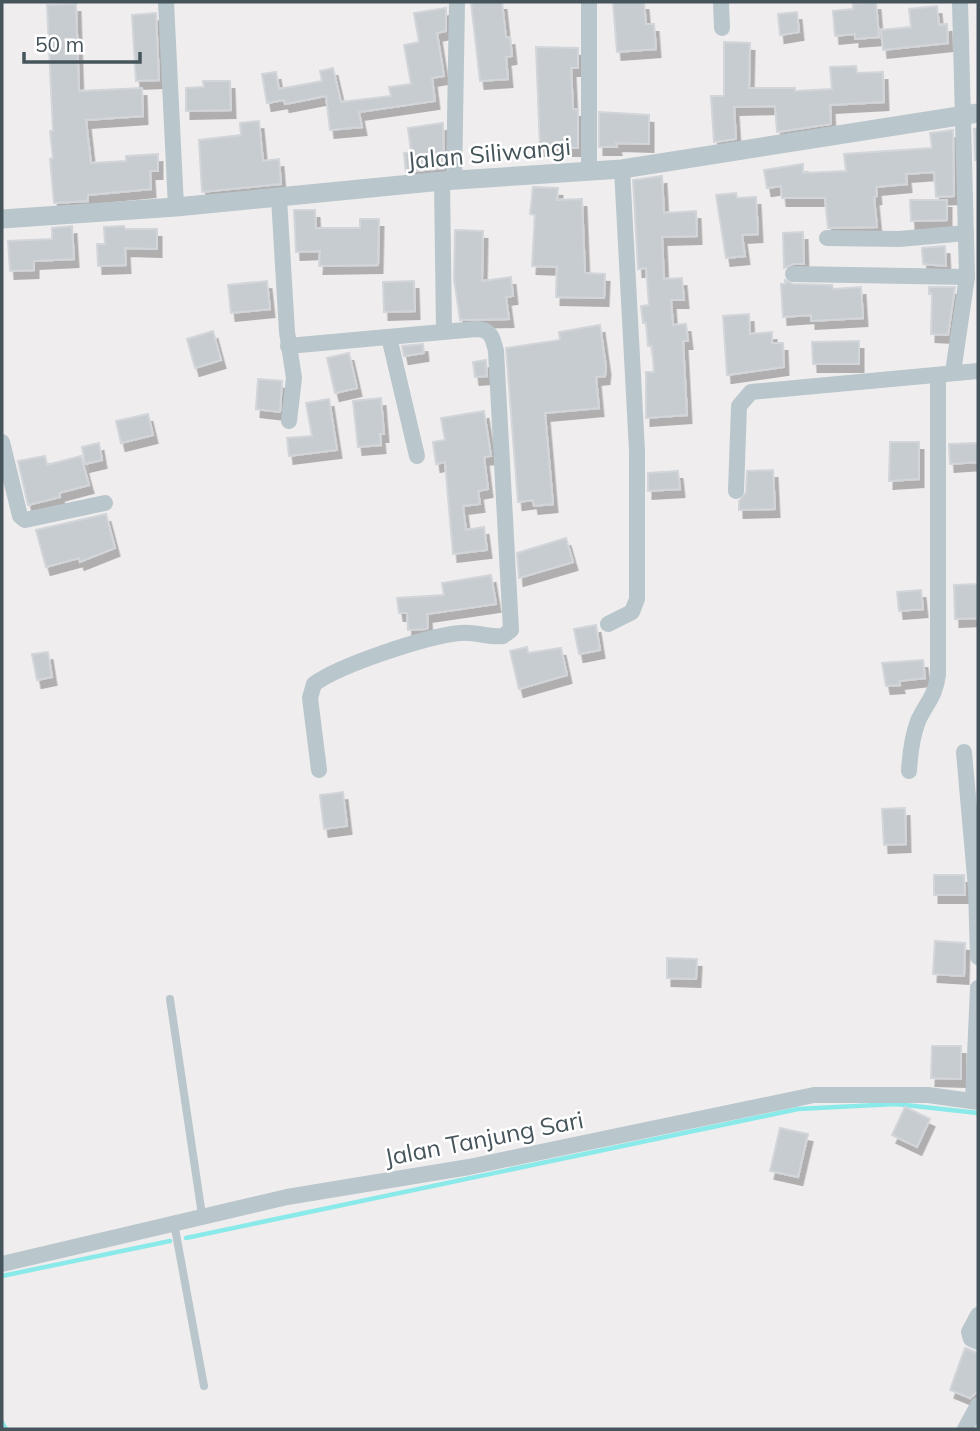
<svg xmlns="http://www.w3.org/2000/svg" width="980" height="1431" font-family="Mulish,sans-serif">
<defs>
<filter id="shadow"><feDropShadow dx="4.5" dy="8" stdDeviation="0" flood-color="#0004"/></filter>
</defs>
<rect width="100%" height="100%" fill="#f0edee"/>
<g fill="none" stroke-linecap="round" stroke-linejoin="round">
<g stroke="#8aeae9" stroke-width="4.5">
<polyline points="186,1238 798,1109 896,1104 978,1113"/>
<polyline points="2,1276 170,1241"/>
<polyline points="2,1422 6,1429"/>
</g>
</g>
<g fill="#c7ccd0" stroke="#d2d5d9" stroke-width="2" filter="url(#shadow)">
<polygon points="471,2 502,2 506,38 510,37 512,56 506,57 508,79 480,81"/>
<polygon points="613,2 644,2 646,24 654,24 656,49 617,52"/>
<polygon points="876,2 879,37 855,39 855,34 835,36 833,11 853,9 853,4"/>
<polygon points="76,4 79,91 142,88 143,116 86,120 91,163 126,161 126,156 158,154 158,171 150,171 151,189 88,195 88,201 54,203 50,159 53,158 50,131 53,131 47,5"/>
<polygon points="937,6 939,25 947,24 948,43 883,50 881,30 911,27 909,9"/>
<polygon points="446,8 446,31 437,33 444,76 432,78 435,101 359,112 362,127 330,130 326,96 285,104 284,100 267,103 262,74 276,72 279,89 322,81 320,71 333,68 341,102 391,96 389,87 411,84 404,45 419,42 414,13"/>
<polygon points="797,12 799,32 780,35 778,14"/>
<polygon points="156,13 159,80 136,81 132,15"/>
<polygon points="724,42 750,43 749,88 795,88 795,91 832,89 830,67 856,66 857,73 883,72 884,102 830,105 831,124 777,132 775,106 734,107 736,139 714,142 711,96 724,96"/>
<polygon points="536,47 578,48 578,68 571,68 573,109 578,109 578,148 540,148"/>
<polygon points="203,81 230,81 231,110 186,111 186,88 204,87"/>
<polygon points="599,112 649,115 649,144 616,143 617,147 599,147"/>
<polygon points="259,121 263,161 279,159 281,184 202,192 199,140 241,135 240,123"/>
<polygon points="443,123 444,168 406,172 404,153 411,152 408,128"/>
<polygon points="978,128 978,160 975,160 974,129"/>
<polygon points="953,130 954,196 936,197 934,172 906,174 907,184 876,187 877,196 874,197 877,227 828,228 825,198 782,198 781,186 767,188 764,170 803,164 803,173 846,171 844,154 932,148 930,133"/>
<polygon points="662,176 664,213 696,211 697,236 662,237 664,279 682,278 684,300 671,300 673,325 686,324 688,341 683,341 687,415 646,418 646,372 654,372 652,346 648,346 646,323 643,323 641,306 649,305 646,268 638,269 633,180"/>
<polygon points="533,187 558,188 557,200 582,199 585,273 605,274 604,298 556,297 557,267 532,266 535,215 530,214"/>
<polygon points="736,193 737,198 756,197 758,234 742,235 745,256 726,258 716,195"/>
<polygon points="910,200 947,200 947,220 911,221"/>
<polygon points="294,210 315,210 316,228 360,228 360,219 379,219 378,265 319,266 320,251 296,252"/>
<polygon points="72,226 74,259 34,261 34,270 10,271 8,241 52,239 52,228"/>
<polygon points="124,226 125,229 157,229 157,249 125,248 126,265 98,266 97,244 105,244 104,227"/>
<polygon points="455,230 483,231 482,281 511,277 513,296 506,297 509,319 460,320 454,279"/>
<polygon points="803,232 804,264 793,264 784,268 783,233"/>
<polygon points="945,246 946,266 923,264 922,248"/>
<polygon points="785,280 793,284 832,285 833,289 861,287 863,318 811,321 811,315 783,317 781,284 785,284"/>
<polygon points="267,281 270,309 231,313 228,285"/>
<polygon points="414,281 415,311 384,312 383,282"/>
<polygon points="929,287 955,287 948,335 931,334 932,294 929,294"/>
<polygon points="749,314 750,334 772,332 772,343 783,343 784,367 727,375 723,316"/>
<polygon points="600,325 606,367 605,376 596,377 599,408 545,413 553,504 534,506 533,500 518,502 506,348 560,340 559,332"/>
<polygon points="213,331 221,360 195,368 187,339"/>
<polygon points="859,341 859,364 813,364 812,342"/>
<polygon points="423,344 424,353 404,356 402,346"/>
<polygon points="349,353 357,388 335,393 327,358"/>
<polygon points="486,360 487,376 475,377 473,362"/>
<polygon points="258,379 282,381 280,412 256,409"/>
<polygon points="381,398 384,434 380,434 381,445 358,447 353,401"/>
<polygon points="329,399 337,450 289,456 287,438 312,436 306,403"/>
<polygon points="484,411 491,456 484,457 488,489 478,491 480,504 463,506 466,530 484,527 487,550 453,554 445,462 436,464 433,442 445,440 441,418"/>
<polygon points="148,414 153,435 121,443 116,421"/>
<polygon points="890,442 919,442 919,479 889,481"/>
<polygon points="99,443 102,460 85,464 82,447"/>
<polygon points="978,443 978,462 950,464 949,444"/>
<polygon points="45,456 47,465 81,456 89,485 59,493 60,497 28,505 18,461"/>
<polygon points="773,470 775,509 739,510 739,501 746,492 747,471"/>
<polygon points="678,471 680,489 648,491 648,473"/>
<polygon points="106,514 115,548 80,562 79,558 46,567 36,530"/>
<polygon points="566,538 573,562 519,578 517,553"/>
<polygon points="491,575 496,604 427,614 428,628 425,629 408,630 407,613 399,613 397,598 444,595 442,583"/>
<polygon points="978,584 978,618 955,619 954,585"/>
<polygon points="921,590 923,609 899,611 897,592"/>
<polygon points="596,625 600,650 579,654 574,629"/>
<polygon points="527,647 528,653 561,648 567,675 519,689 510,651"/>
<polygon points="48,652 52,677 37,680 32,654"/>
<polygon points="923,660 925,678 899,681 900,685 886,686 882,663"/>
<polygon points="343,792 347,826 324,829 320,795"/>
<polygon points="905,808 906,844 884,845 882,809"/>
<polygon points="934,875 964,875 965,895 934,895"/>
<polygon points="935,941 965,943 964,976 933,974"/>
<polygon points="667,958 697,959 696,979 667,978"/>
<polygon points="932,1046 961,1046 961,1079 931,1078"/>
<polygon points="905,1107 930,1119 917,1147 892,1135"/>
<polygon points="780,1128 808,1134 798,1177 770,1171"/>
<polygon points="965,1348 978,1353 978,1391 970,1398 950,1390"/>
</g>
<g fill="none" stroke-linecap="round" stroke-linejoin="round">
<g stroke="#b9c6cb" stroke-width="8">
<polyline points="170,999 202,1215"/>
<polyline points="174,1223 204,1386"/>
</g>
<g stroke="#b9c6cb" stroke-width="16">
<polyline points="166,2 176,207"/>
<polyline points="589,2 589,170"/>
<polyline points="721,2 722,28"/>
<polyline points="442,181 444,331"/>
<polyline points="454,181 457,2"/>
<polyline points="279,198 287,332 294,378 289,421"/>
<polyline points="827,238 899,239 966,233"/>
<polyline points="793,274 967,277"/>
<polyline points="389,337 417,456"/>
<path d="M288,346l188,-17c15,0 17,9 20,22l15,279 -8,6c-15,2 -28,-5 -43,-3 -33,3 -120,32 -146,51l-4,14 9,72"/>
<polyline points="953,372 967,277 960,2"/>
<polyline points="2,442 20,516 25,520 105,503"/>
<polyline points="736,491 739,406 751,392 978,371"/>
<polyline points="608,624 632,612 637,599 637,451 622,169"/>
<polyline points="964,752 976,888 978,957"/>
<path d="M909,771c1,-17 3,-34 9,-50 9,-19 17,-24 20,-46v-300"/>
<polyline points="973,1101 978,988"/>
<polyline points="2,1264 287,1197 469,1167 814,1095 928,1095 978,1102"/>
<polyline points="978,1315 969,1332 971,1339 978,1342"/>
<polyline points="965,1429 978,1405"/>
</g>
<polyline stroke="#b9c6cb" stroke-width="19" points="2,219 176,207 442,181 622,169 978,113"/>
</g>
<g text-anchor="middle" stroke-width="5" stroke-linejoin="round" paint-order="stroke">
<g font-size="24" fill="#46555b" stroke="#fff">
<text transform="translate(489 154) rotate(-5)" y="8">Jalan Siliwangi</text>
<text transform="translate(484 1139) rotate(-11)" y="8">Jalan Tanjung Sari</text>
</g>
</g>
<rect width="980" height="1431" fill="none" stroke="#46555b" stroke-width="7"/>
<path d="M24 52v10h116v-10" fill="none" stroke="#46555b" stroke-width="3.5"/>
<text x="35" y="52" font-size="21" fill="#46555b" stroke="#ffffff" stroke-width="5" paint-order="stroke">50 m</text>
</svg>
